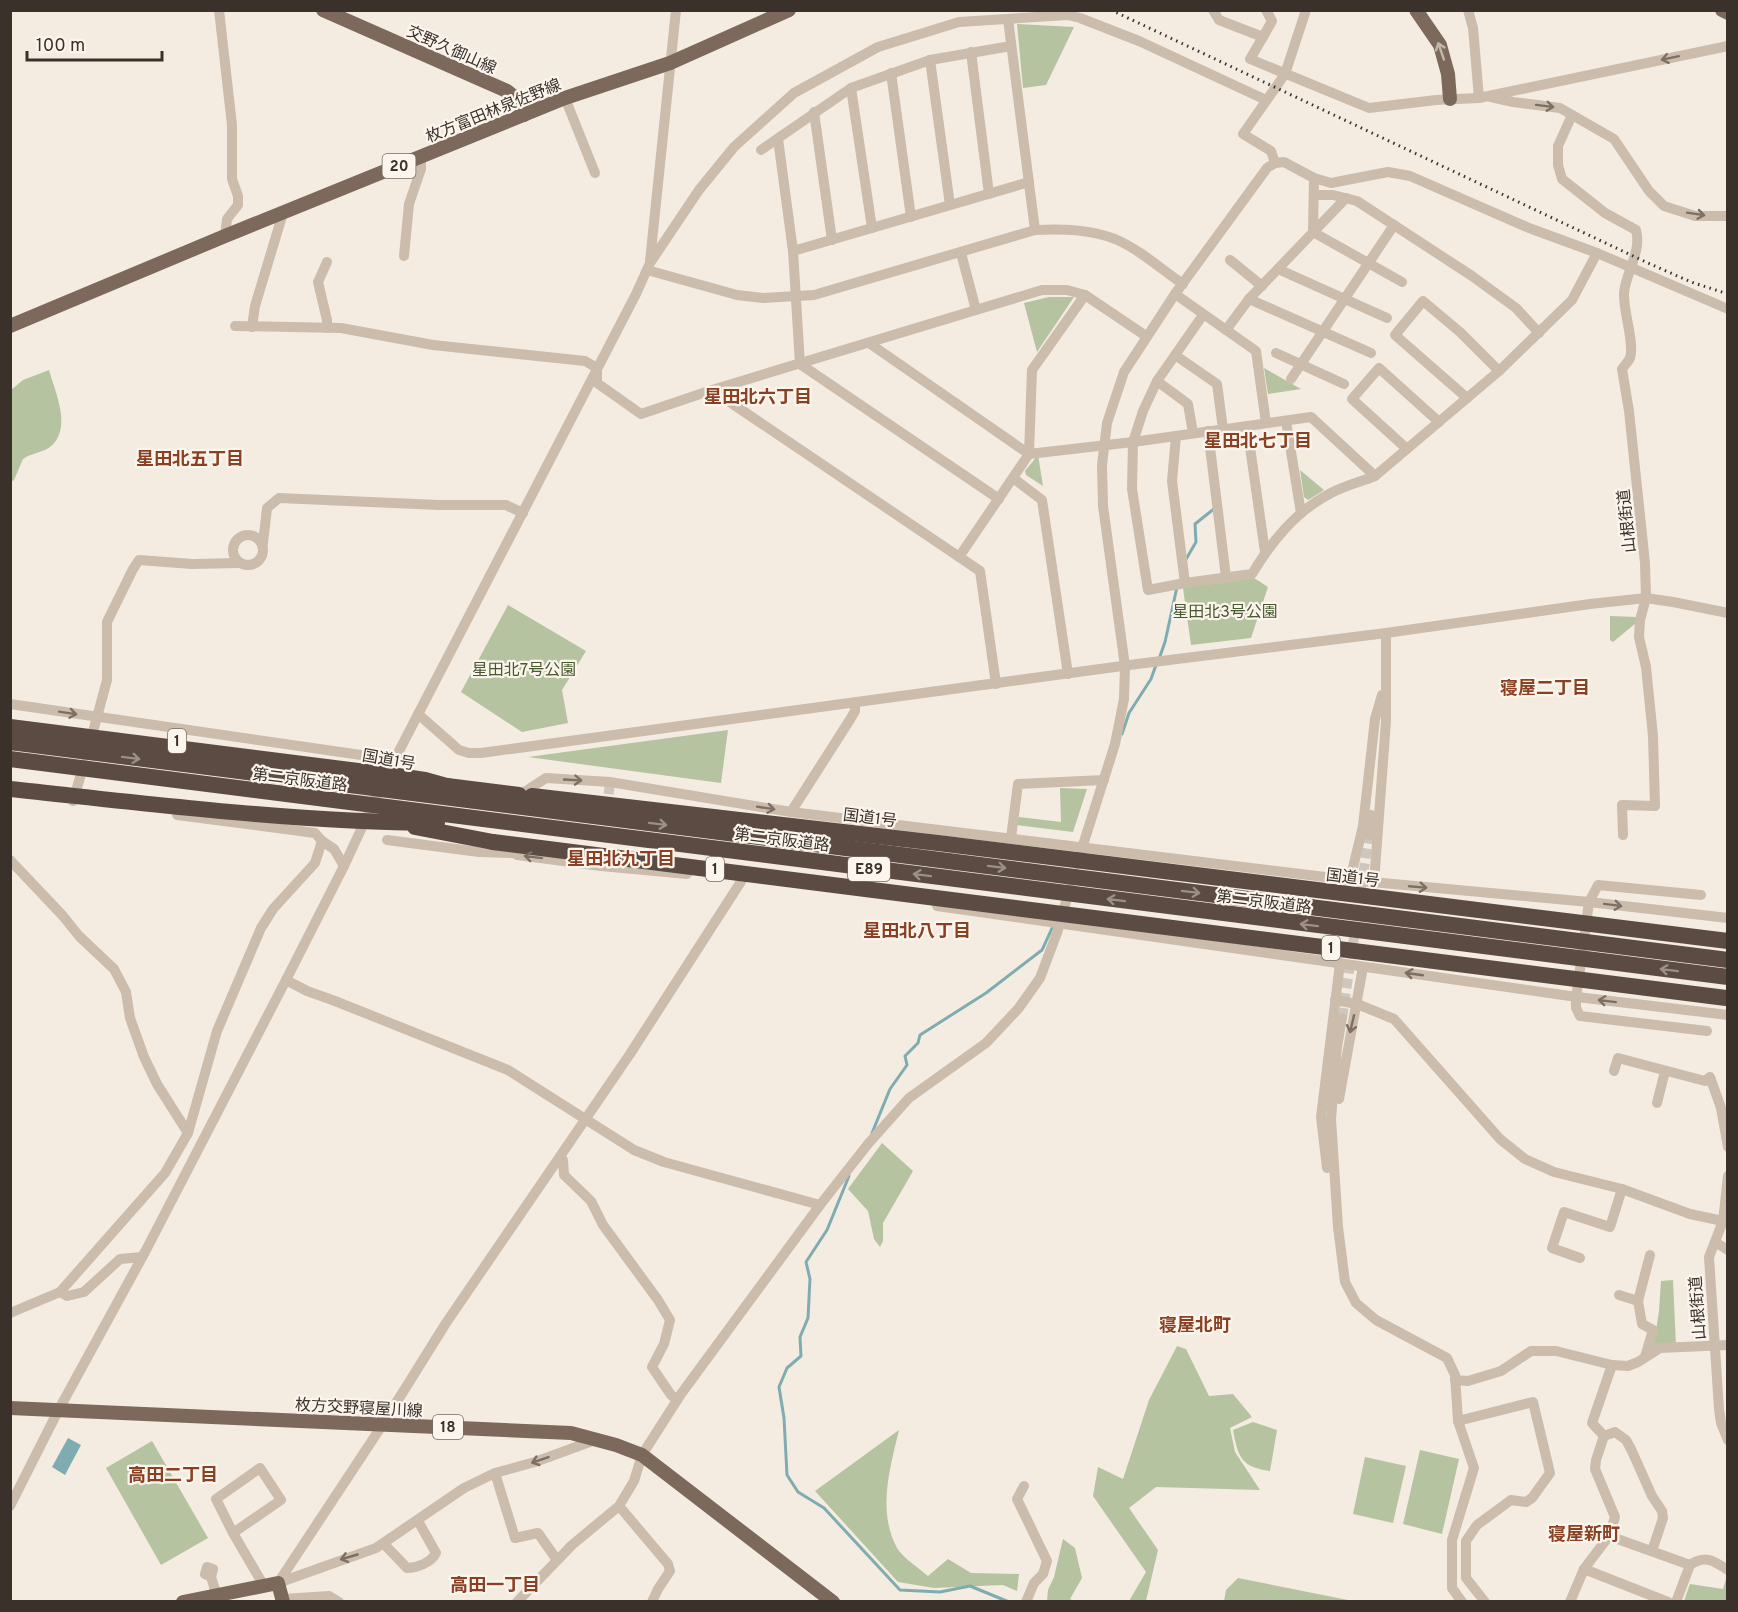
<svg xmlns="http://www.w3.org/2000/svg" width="1738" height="1612" font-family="Overpass,'Noto Sans JP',sans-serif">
<rect width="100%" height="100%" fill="#f4ece1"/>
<g fill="#b5c3a0">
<polygon points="1017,24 1074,27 1046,85 1023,88"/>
<polygon points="1049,297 1074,297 1037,352 1024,303"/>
<polygon points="1264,368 1301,389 1268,394"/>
<path d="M49,370c6,22 24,59 1,77 -8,6 -19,6 -27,12l-9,21 -3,2v-92l12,-10z"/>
<polygon points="1038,455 1043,486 1026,475 1025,471"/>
<polygon points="1300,470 1324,490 1308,500 1304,497"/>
<polygon points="1254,578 1268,587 1251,638 1191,645 1183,588"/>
<polygon points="508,605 586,651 562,690 568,723 522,732 461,692"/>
<polygon points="1610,616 1636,617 1636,623 1613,642 1610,640"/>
<polygon points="728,730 721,783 528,757"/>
<polygon points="1060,788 1087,789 1073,832 1016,825 1019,817 1061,822"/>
<polygon points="882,1143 913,1171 883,1223 883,1241 880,1247 874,1239 868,1211 848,1189"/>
<polygon points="1673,1280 1676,1346 1653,1350 1659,1311 1661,1281"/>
<polygon points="1177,1346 1186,1349 1209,1396 1233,1394 1252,1417 1230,1428 1235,1452 1260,1490 1156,1487 1129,1508 1158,1550 1146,1601 1129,1601 1146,1572 1093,1496 1098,1467 1123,1479 1149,1400"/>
<path d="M1253,1422l24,8 -7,41c-29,-4 -32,-14 -37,-41z"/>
<path d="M899,1430c-9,38 -22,81 -2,118 6,10 22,20 31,28l20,-17 23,14 48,1 -2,17 -14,-6 -69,3 -36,-6 -83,-91z"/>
<polygon points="152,1441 208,1538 161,1565 106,1468"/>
<polygon points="1420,1450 1459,1459 1442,1534 1403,1524"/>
<polygon points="1365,1457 1406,1466 1393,1523 1353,1514"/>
<polygon points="1063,1539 1075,1548 1082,1578 1070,1599 1074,1601 1047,1601 1048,1590 1054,1577"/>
<polygon points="1727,1576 1727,1601 1684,1601 1690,1584 1723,1589"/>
<polygon points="1238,1578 1353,1601 1224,1601 1226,1590"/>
</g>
<polygon fill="#7facb1" points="68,1438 81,1445 65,1475 52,1467"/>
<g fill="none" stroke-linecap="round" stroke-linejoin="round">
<g stroke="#7facb1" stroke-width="3">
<polyline points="1185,561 1196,542 1195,524 1215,508"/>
<polyline points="1159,659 1165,642 1177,587"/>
<polyline points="1122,734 1129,713 1151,679 1156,665"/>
<polyline points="872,1133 890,1089 907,1065 905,1056 918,1043 920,1035 986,993 1042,950 1053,926"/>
<polyline points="849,1176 827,1230 806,1262 810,1279 808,1318 800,1337 801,1356 787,1368 779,1387 784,1418 787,1475 798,1492 824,1508 900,1590 940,1592 970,1586 1009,1602"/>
</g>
<g stroke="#cfc7bd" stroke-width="10" stroke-dasharray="10 5" stroke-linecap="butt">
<polyline points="607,809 610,782"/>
<polyline points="1361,888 1369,835"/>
<polyline points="1342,1018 1356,924"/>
</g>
<g stroke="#ccbcac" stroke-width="10">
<polyline points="219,10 232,125 232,179 238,196 238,205 227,219 225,236"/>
<polyline points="1213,10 1219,20 1263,37 1250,59 1369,108 1436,100 1479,98 1728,46"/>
<polyline points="1468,10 1473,28 1479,98"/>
<polyline points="1008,19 1035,230"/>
<polyline points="1263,37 1272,21 1266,10"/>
<polyline points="971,52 989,194"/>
<polyline points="930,60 950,205"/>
<polyline points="891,73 911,217"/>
<polyline points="851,88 872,228"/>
<polyline points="1491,97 1513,102 1560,108 1614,139 1649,191 1664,206 1695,216 1728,216"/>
<polyline points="565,98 595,173"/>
<polyline points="814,112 832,240"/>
<path d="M1572,115l-14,31v19l4,14 43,34 31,17c6,21 -10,42 -12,63 -1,18 11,51 6,65 -2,4 -6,8 -8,11l7,42 16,152 1,35 -6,22 -1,17 7,30 7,69 2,70 -33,-1 1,30"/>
<polyline points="778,139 793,251 800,364 999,499"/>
<polyline points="761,150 851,88 930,60 1011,46"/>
<polyline points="1275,163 1271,151 1243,134 1285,74 1306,10"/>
<polyline points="1314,178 1313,232 1402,282"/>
<polyline points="1315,195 1333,195 1357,201 1472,276 1516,308 1539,333"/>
<polyline points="793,251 1029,182"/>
<polyline points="961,253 976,310"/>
<polyline points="404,256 409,204 421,169 421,156"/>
<polyline points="1230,260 1262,286"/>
<polyline points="650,261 676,10"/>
<polyline points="327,262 318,282 327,320 327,328"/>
<polyline points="1278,269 1387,318"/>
<path d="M647,270l90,25 26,3 51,-3 221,-65c28,-1 54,-1 80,9 24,10 46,30 68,45"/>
<polyline points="1175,294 1256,351 1266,423"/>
<polyline points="1249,299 1371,353"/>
<path d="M1203,315l-46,66 -14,30 -10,31 -1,47 16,101 37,-7 67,-9c20,-33 44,-63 79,-81 13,-7 29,-11 44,-17"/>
<polyline points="235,326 341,328 433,345 585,361 597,368 597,383 641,414 712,390 1042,290 1067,290 1085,295 1146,336"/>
<polyline points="252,327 255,306 283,213"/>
<polyline points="1226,330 1249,299 1346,198"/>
<polyline points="869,343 1029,454 1133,442 1311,417 1375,476 1499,371 1572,300 1597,253"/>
<polyline points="1276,353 1344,384"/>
<polyline points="1175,355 1217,384 1223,429"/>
<polyline points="1291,379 1394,225"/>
<polyline points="1157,381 1188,404 1193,433"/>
<polyline points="712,390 980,571 996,684"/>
<polyline points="1467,398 1395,335 1423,301 1460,332 1499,371"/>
<polyline points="1286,421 1301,513"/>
<polyline points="1247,426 1265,552"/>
<polyline points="1208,431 1226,577"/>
<polyline points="1176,436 1172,481 1185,583"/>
<polyline points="1407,449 1352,399 1379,368 1439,422"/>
<polyline points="1013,478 1042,500 1068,674"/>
<circle cx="248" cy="550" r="15"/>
<polyline points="263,543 267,508 279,498 439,505 506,505 523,513"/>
<polyline points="959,557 1029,454 1032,370 1085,295"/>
<polyline points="10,704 361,755"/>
<polyline points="418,714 459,750 469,753 481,753 1137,664 1386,633 1590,604 1646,598 1673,602 1728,613"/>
<polyline points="90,743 107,680 107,622 133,569 139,560 192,564 240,563"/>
<polyline points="520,795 546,778 610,782 791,812 1350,880 1589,902 1728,918"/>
<polyline points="73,801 84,764"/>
<polyline points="791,812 851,718 855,711 855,703"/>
<polyline points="1369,835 1371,815"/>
<polyline points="1011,838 1018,784 1104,780"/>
<polyline points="387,840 479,852 512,853"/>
<polyline points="322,841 334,849 344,866"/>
<polyline points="499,845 517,855 601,866 687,874"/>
<polyline points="10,860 63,916 79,936 114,969 126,992 130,1018 144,1057 157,1084 188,1133"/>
<polyline points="1077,864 1115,744 1124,699 1125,666 1103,506 1102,465 1107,423 1124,372 1175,294 1267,168 1275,163 1284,162 1314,178 1331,183 1388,172 1410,176 1529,228 1597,253 1728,309"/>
<polyline points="1350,880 1363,826 1375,719 1382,695"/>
<polyline points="1374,883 1386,721 1386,633"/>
<polyline points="1701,895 1598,885 1589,902 1576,999 1576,1008 1580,1016 1707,1031"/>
<polyline points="937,906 1577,997 1728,1015"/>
<polyline points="286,980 307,991 335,1001 508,1070 634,1150 664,1162 820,1205 868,1144 909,1098 986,1043 1018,1009 1040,978 1057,933 1070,888"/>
<polyline points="1335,1000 1357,1004 1394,1019 1500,1139 1525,1159 1554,1172 1622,1189 1690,1214 1723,1221 1728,1219"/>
<polyline points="1342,1018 1337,1047 1331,1119 1338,1227 1345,1282 1356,1303 1376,1320 1447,1358 1455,1375 1458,1421 1474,1468 1452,1540 1452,1588 1462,1602"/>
<polyline points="1614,1071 1618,1058 1705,1081 1710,1077 1721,1108 1728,1147"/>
<polyline points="1339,1099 1363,967"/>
<polyline points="1657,1103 1665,1071"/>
<polyline points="560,1157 563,1160 564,1175 591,1201 603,1225 658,1300 670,1320 664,1344 652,1367 671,1395 677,1400"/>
<polyline points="1327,1168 1321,1117 1340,963"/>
<polyline points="1728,1176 1723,1221 1709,1257 1719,1409 1721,1423 1728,1440"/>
<polyline points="1715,1242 1728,1250"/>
<polyline points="1580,1258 1552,1248 1564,1212 1610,1227 1622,1189"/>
<polyline points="60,1292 67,1296 84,1292 120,1259 142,1257"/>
<polyline points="1619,1295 1638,1301"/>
<polyline points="10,1313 60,1292 165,1173 188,1133 217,1031 261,928 273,909 315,863 322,841 315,833 177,815"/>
<polyline points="1645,1357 1653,1330 1642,1324 1638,1301 1650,1255"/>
<polyline points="1455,1380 1468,1381 1501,1371 1531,1351 1556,1351 1612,1365 1628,1366 1638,1362 1660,1348 1728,1345"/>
<polyline points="1458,1421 1533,1402 1550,1473 1532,1498 1526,1502 1511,1500 1477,1525 1466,1541 1466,1578 1485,1602"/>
<polyline points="1604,1436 1592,1423 1612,1365"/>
<polyline points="495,1473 515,1538 538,1533 557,1560"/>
<polyline points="1024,1486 1017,1499 1047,1561 1043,1574 1034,1583 1026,1602"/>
<polyline points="10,1506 58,1411 145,1252 286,980 344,866 385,778 636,294 650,263 699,190 734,147 794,93 878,47 959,22 1068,15 1080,18 1139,41 1266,100"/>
<polyline points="619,1506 668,1564 670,1571 658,1589 652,1602"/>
<polyline points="233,1533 281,1500 260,1468 216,1499 233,1533 264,1586"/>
<polyline points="1609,1536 1615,1517 1595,1469 1596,1460 1604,1436 1615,1432 1626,1440 1631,1449 1652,1496 1662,1511 1663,1518 1652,1551"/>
<path d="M384,1544l23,24c9,0 24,-5 29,-15l-18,-32"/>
<path d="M1690,1565c15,-11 24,-4 38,5"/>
<polyline points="1584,1569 1668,1602"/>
<polyline points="211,1577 213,1569 207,1567 205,1574 211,1577 217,1596"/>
<polyline points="278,1583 383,1424 446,1323 630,1054 742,880"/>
<polyline points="278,1583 376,1548 464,1488 495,1473 535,1462 595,1440"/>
<polyline points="283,1599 329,1596 339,1602"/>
<polyline points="517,1602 572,1545 619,1506 634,1481 642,1455 681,1394 820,1205"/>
<polyline points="1570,1602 1584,1569 1609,1536 1690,1565 1676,1602"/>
</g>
<g stroke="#7c695c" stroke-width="14">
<polyline points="323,10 507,91 518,100 524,115"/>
<polyline points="1416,10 1440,45 1448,74 1450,99"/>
<polyline points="1722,10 1728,13"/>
<polyline points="10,326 225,236 565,98 670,63 789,10"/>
<polyline points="10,1408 571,1433 616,1445 642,1455 833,1602"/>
<polyline points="183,1602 278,1583 283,1602"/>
</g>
<g stroke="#5b4b42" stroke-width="16">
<polyline points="447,786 519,795"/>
<polyline points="415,827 493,842"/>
</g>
<polyline stroke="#3a312b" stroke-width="3" stroke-dasharray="1.5 4.5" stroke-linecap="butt" points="1111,10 1648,263 1691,282 1728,294"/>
<g stroke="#5b4b42" stroke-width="16">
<polyline points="10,727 398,776 425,780 461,790"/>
<polyline points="10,742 1728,960"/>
<polyline points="10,759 1728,977"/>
<path d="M10,789c142,15 284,33 427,34"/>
<polyline points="532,796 938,843 1728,941"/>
<polyline points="493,842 1726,998"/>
</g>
</g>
<defs><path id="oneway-shaft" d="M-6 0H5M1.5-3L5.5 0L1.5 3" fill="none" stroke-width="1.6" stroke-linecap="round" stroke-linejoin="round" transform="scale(1.5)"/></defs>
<use stroke="#c2b6ac" href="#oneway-shaft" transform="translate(1441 51) rotate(-109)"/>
<g stroke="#7c7065">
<use href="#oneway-shaft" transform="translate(1670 58) rotate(168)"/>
<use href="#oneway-shaft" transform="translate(1545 106) rotate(7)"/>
<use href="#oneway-shaft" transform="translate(1696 214) rotate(9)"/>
<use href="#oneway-shaft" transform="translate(68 713) rotate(9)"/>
<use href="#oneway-shaft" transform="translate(573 780) rotate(3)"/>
<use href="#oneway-shaft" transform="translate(766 808) rotate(9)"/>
<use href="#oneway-shaft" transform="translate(533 857) rotate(-173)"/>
<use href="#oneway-shaft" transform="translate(1418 887) rotate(5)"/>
<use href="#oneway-shaft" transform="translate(1613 905) rotate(7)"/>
<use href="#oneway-shaft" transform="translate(1414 974) rotate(-172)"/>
<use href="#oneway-shaft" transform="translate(1607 1001) rotate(-173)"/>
<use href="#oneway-shaft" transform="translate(1352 1024) rotate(103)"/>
<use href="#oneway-shaft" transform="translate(540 1460) rotate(161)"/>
<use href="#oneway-shaft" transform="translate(349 1557) rotate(164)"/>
</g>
<g stroke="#9b8f86">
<use href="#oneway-shaft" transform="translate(131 758) rotate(7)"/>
<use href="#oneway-shaft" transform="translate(658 824) rotate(7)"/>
<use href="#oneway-shaft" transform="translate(997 867) rotate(7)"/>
<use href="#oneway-shaft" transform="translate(922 875) rotate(-173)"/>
<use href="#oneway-shaft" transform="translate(1191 892) rotate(7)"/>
<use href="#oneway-shaft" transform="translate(1116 900) rotate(-173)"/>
<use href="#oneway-shaft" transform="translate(1309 925) rotate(-173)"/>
<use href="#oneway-shaft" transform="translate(1669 970) rotate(-173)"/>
</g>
<g text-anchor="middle" stroke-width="4.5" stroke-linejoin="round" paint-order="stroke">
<g fill="#fbf5ed" stroke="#746c65" stroke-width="1.5">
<rect x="382.5" y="154" width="33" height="24" rx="4.5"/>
<rect x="168" y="729" width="18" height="24" rx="4.5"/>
<rect x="706" y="857" width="18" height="24" rx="4.5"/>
<rect x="848" y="857" width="42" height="24" rx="4.5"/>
<rect x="1322" y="936" width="18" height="24" rx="4.5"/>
<rect x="433" y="1415" width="30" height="24" rx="4.5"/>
</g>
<g font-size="15" font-weight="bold" fill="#3a312b">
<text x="399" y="171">20</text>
<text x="177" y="746">1</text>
<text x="715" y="874">1</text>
<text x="869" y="874">E89</text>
<text x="1331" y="953">1</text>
<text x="448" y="1432">18</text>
</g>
<g font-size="16" fill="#3a312b" stroke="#fbf5ed">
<text transform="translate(452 49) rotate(24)" y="6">交野久御山線</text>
<text transform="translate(493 110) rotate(-22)" y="6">枚方富田林泉佐野線</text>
<text transform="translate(1626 521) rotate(-96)" y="6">山根街道</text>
<text transform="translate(389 759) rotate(10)" y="6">国道1号</text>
<text transform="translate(300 779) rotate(7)" y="6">第二京阪道路</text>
<text transform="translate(870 817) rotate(7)" y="6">国道1号</text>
<text transform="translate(782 839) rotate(7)" y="6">第二京阪道路</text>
<text transform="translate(1353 877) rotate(7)" y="6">国道1号</text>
<text transform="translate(1264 901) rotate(7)" y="6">第二京阪道路</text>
<text transform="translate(1697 1308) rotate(-94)" y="6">山根街道</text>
<text transform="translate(359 1407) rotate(3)" y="6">枚方交野寝屋川線</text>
</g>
<g font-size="16" fill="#47592e" stroke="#fbf5ed">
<text x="1225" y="617">星田北3号公園</text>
<text x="524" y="675">星田北7号公園</text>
</g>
<g font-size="18" font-weight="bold" fill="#8a4123" stroke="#fbf5ed">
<text x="758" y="403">星田北六丁目</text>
<text x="1258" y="447">星田北七丁目</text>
<text x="190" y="465">星田北五丁目</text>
<text x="1545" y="694">寝屋二丁目</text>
<text x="621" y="865">星田北九丁目</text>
<text x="917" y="937">星田北八丁目</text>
<text x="1195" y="1331">寝屋北町</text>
<text x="173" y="1481">高田二丁目</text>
<text x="1584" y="1540">寝屋新町</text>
<text x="495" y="1591">高田一丁目</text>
</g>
</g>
<rect width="1738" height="1612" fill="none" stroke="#3a312b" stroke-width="24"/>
<path d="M27 51v9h135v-9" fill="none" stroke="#3a312b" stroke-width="3"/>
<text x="36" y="51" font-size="18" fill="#3a312b" stroke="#fbf5ed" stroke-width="4.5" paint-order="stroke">100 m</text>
</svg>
